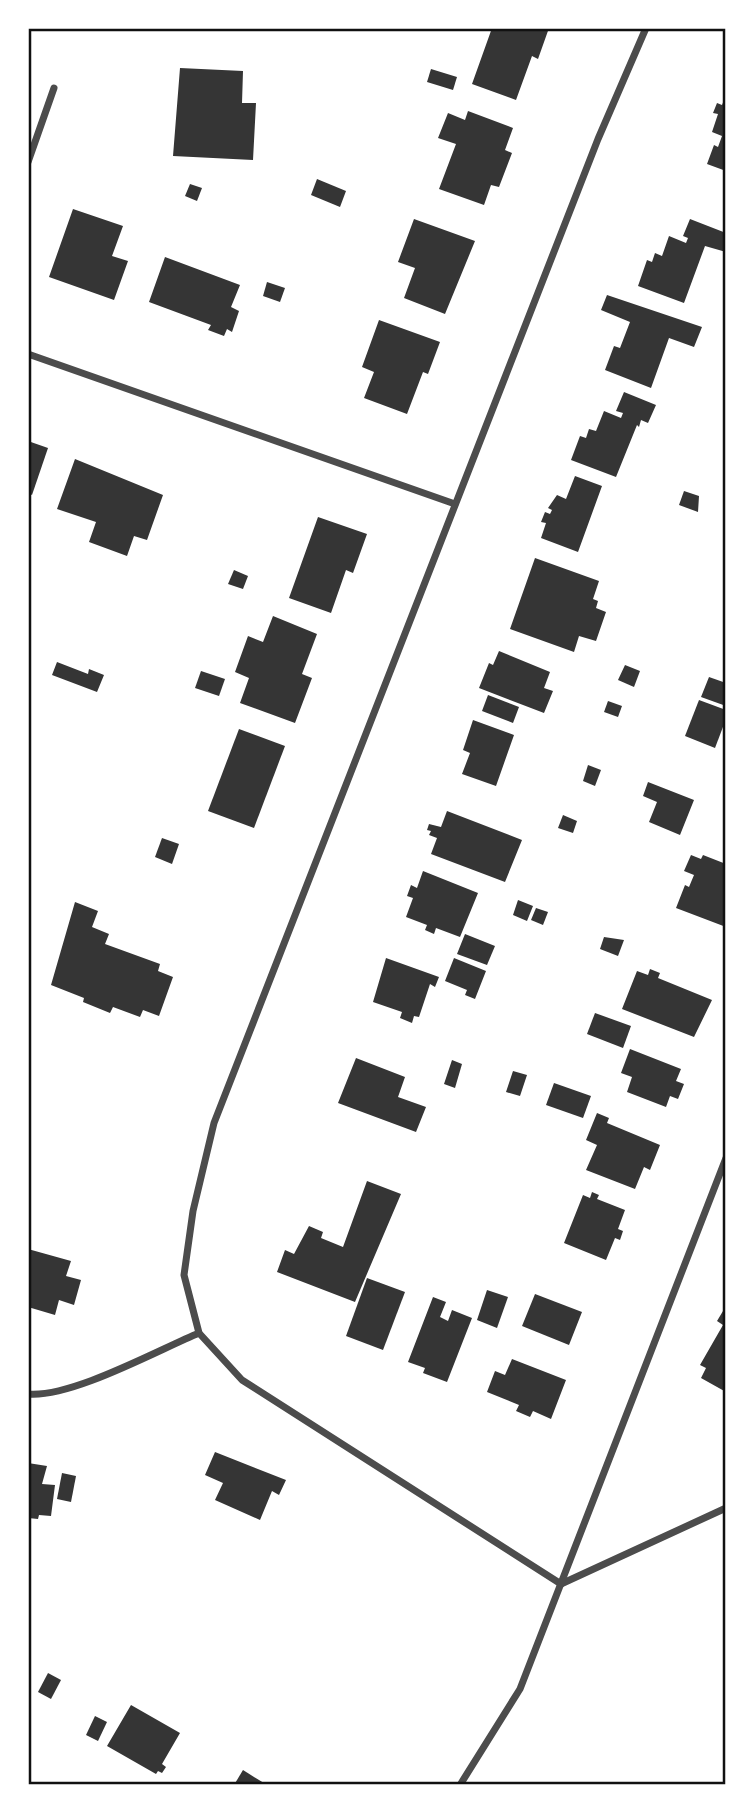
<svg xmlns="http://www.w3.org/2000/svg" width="754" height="1813" font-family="Overpass,sans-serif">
<rect width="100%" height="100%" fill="#fff"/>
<g fill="#353535">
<polygon points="492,28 549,28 538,59 532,56 516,100 472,84"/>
<polygon points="180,68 243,71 242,103 256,103 253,160 173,156"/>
<polygon points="431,69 457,77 453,90 427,82"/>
<polygon points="726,95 726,171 707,164 714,145 718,147 722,136 712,132 718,114 713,113 717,103 722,105"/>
<polygon points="468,111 513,128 505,150 512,153 499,187 491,185 484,205 439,189 456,144 438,138 448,113 465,120"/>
<polygon points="317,179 346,191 340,207 311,195"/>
<polygon points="190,184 202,188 197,201 185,196"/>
<polygon points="73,209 123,226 112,256 128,261 114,300 49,277"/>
<polygon points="414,219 475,241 445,314 404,298 415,268 398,262"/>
<polygon points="690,219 726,233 726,252 705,246 684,303 638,286 647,260 652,262 655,253 662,256 669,236 686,243 688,238 683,236"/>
<polygon points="165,257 240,285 231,307 239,311 232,332 227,329 224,336 208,330 211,325 149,302"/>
<polygon points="267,282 285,288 280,302 263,296"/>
<polygon points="607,295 702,327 694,347 669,338 651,388 605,370 614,346 620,348 630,322 601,310"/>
<polygon points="379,320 440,342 428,374 423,372 407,414 364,398 374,372 362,367"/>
<polygon points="624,392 656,405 648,423 641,420 639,427 637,425 616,477 571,460 580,436 586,438 589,429 596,431 604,411 621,418 623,413 616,411"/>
<polygon points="28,441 48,448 32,495 28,493"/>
<polygon points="75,459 163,495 147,540 134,536 127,556 89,542 96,522 57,509"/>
<polygon points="575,476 602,486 578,552 541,538 546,523 541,522 545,512 550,514 552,510 548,508 557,495 566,499"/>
<polygon points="684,491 699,496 698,512 679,505"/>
<polygon points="318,517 367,534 353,573 346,570 331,613 289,598"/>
<polygon points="535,558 599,581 593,599 598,601 596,608 606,612 596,641 579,636 574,652 510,629"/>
<polygon points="234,570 248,576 243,589 228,584"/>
<polygon points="273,616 317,634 302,674 312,678 295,723 240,703 249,678 235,672 248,636 263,642"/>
<polygon points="499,651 550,672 544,688 553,691 544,713 479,688 489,663 493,665"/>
<polygon points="57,662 88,674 89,669 104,675 97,692 52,675"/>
<polygon points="625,665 640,671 634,687 618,680"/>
<polygon points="201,671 225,679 219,696 195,688"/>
<polygon points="709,677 726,683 726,706 701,697"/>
<polygon points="488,695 519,707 513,723 482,711"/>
<polygon points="699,700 726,710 726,719 715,748 685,736"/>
<polygon points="608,701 622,706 618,717 604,712"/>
<polygon points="473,720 514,735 496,786 462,774 470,753 463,750"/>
<polygon points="239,729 285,746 254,828 208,811"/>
<polygon points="588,765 601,770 595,786 583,781"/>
<polygon points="648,782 694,800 680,835 649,822 657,802 643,796"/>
<polygon points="447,811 522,840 505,882 431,854 437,838 429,835 431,831 427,830 429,824 441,827"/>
<polygon points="563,815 577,821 573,833 558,828"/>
<polygon points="162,838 179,844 172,864 155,857"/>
<polygon points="691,855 701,859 703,855 726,864 726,927 676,908 685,885 689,887 694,875 684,871"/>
<polygon points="423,871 478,893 460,937 436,928 434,934 425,930 427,925 406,917 413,898 407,896 411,885 417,888"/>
<polygon points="518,900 533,906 527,921 513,915"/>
<polygon points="75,902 98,911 92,927 109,934 105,944 160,964 158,971 173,977 159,1016 143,1010 140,1017 113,1007 110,1013 83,1002 84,998 51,985"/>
<polygon points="536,908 548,912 543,925 531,920"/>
<polygon points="465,934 495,946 487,965 457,954"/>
<polygon points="604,937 624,940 618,956 600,949"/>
<polygon points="386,958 439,977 435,987 430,984 419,1017 414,1016 412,1023 400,1018 402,1012 373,1002"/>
<polygon points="454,958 486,971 475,999 465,995 467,990 445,981"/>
<polygon points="650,969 660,973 658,978 712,1000 694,1037 622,1009 637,971 648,975"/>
<polygon points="595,1013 631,1026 623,1048 587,1034"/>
<polygon points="630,1049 681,1069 676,1081 684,1084 678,1099 670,1096 666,1107 627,1092 632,1077 621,1073"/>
<polygon points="356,1058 405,1077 398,1097 426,1107 416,1132 338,1103"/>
<polygon points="452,1060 462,1064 455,1088 444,1084"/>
<polygon points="513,1071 527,1075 520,1096 506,1092"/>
<polygon points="554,1083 591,1096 583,1118 546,1105"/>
<polygon points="597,1113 609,1118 607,1123 660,1145 650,1170 644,1167 635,1189 586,1170 597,1145 586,1140"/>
<polygon points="367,1181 401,1194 355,1302 277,1272 285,1250 294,1254 309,1226 323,1232 321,1238 343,1247"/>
<polygon points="592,1192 599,1195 597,1199 625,1210 618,1229 623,1231 620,1240 615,1238 606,1260 564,1243 583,1195 590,1198"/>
<polygon points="28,1249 71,1261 66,1276 81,1280 74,1305 59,1300 55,1315 28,1307"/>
<polygon points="367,1278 405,1292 383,1350 346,1336"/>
<polygon points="487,1290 508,1297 497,1328 477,1320"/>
<polygon points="535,1294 582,1312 569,1345 522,1326"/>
<polygon points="433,1297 446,1302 440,1317 448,1321 452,1310 472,1318 447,1382 423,1373 425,1368 408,1362"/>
<polygon points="726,1306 726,1392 701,1378 706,1368 700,1365 723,1325 717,1321"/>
<polygon points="512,1359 566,1380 551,1419 533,1411 530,1417 516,1411 519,1405 487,1392 495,1371 505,1375"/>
<polygon points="215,1452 286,1480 279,1495 272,1491 260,1520 215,1500 223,1483 205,1475"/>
<polygon points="28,1463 47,1466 42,1484 55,1485 51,1516 39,1515 38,1519 28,1518"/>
<polygon points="62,1473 76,1476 71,1502 57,1499"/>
<polygon points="48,1673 61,1680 51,1699 38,1692"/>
<polygon points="131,1705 180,1733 162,1764 166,1767 162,1773 158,1771 156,1774 107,1746"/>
<polygon points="95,1716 107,1722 98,1741 86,1735"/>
<polygon points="243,1770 267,1785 234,1785"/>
</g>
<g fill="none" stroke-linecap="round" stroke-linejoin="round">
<g stroke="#4c4c4c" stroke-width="7">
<polyline points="28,162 54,88"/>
<polyline points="28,354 455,504"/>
<path d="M28,1394c43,4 128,-43 171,-61"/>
<polyline points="561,1584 242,1380 199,1333 184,1275 193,1211 214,1123 598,139 646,28"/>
<polyline points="561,1584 726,1508"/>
<polyline points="460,1785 520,1689 726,1158"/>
</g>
</g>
<rect width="754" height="1813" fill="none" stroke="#ffffff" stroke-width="60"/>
<rect x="30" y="30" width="694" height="1753" fill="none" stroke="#111" stroke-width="2.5"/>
</svg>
